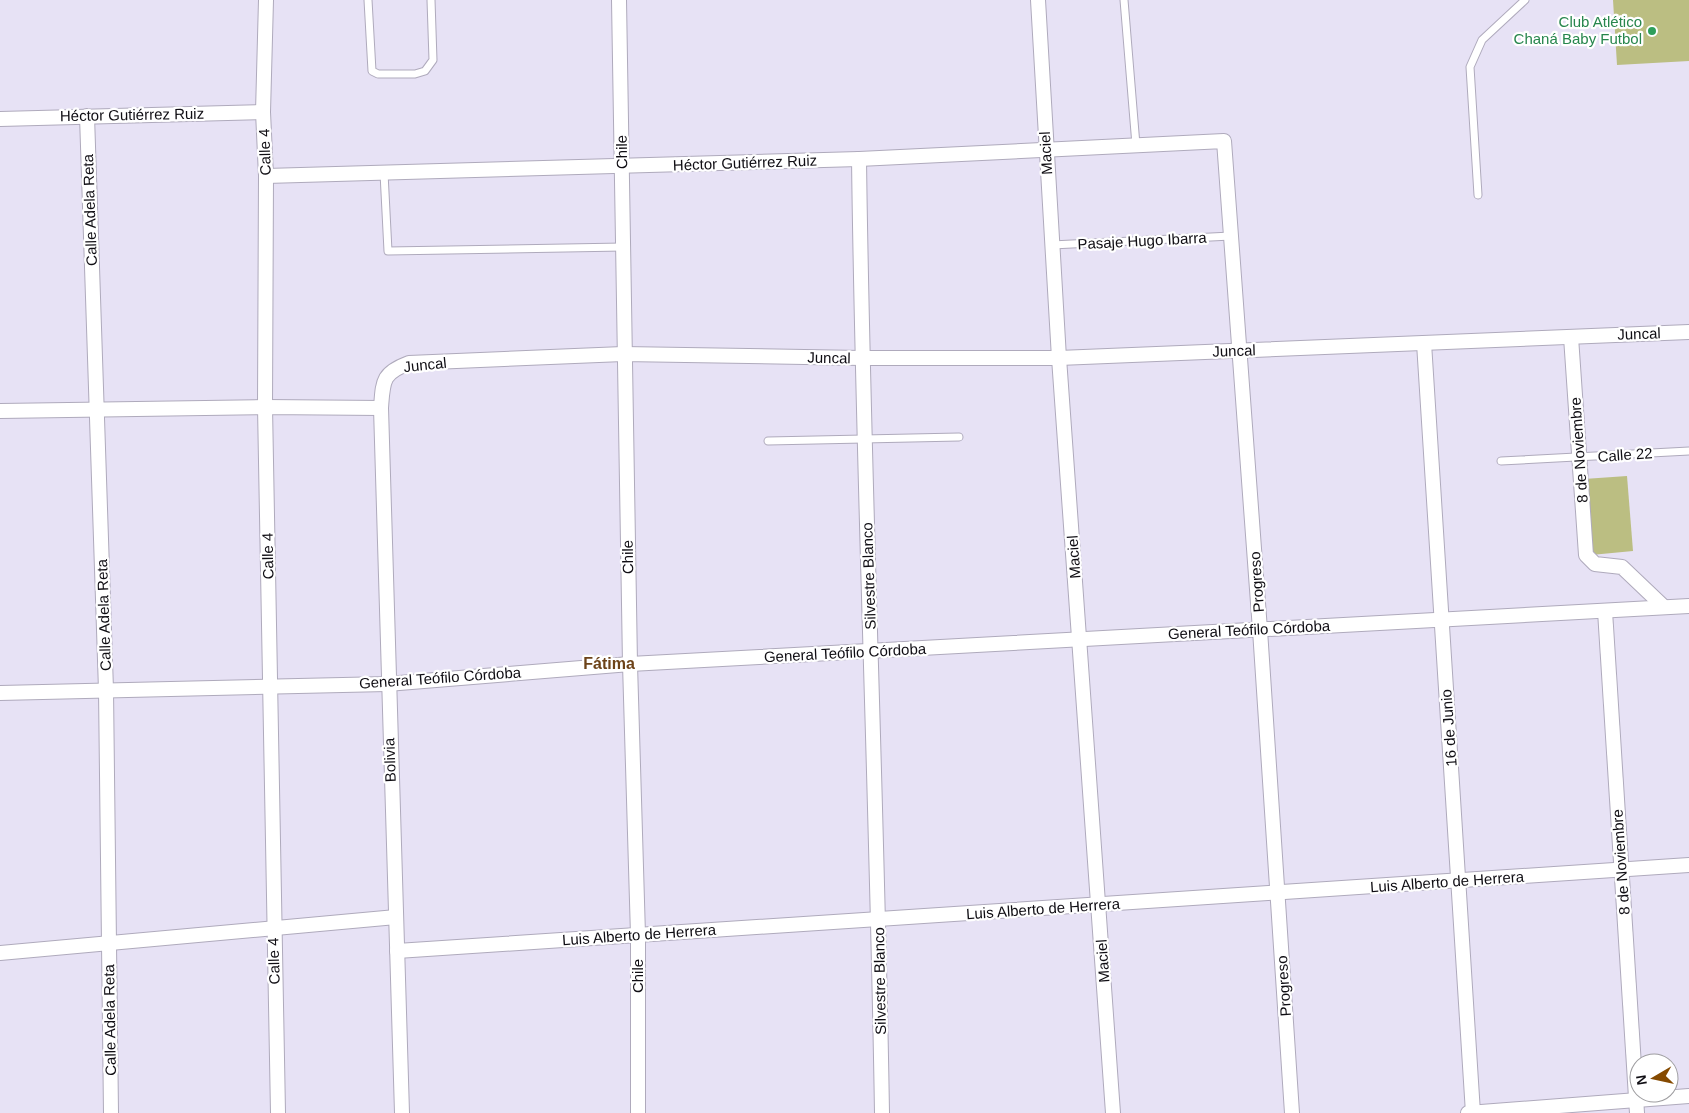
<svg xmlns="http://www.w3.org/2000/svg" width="1689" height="1113" font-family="Helvetica,sans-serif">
<rect width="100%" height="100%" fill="#e7e2f5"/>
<g fill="#bbbe82">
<polygon points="1613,0 1689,0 1689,61 1617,65"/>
<polygon points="1627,476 1633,551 1591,555 1584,479"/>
</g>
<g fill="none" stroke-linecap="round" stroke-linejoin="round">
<g stroke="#afaabc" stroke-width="9">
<g id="lane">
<polyline points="368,0 372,71 378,74 415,74 425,71 433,60 431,0"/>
<polyline points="1124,0 1136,145"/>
<polyline points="384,173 388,251 623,247"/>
<polyline points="1478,195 1470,67 1482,40 1525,0"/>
<polyline points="1052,245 1231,236"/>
<polyline points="768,441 959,437"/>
<polyline points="1501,461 1689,451"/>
</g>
</g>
<g stroke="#afaabc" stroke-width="16">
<g id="street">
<polyline points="266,0 263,112 266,176 265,407 278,1113"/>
<polyline points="619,0 630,664 638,935 638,1113"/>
<polyline points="1038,0 1059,358 1113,1113"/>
<polyline points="87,116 106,690 111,1113"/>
<polyline points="0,119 263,112"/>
<path d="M859,159c4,318 18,636 23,954"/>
<polyline points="266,176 859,159 1224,141 1260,630 1292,1113"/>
<polyline points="1571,337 1586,555 1595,564 1622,567 1664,607"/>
<polyline points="1424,343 1473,1113"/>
<polyline points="0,411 265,407 381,408"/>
<polyline points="1605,611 1637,1113"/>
<polyline points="0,693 387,684 630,664 1689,606"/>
<polyline points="397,951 1689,865"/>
<polyline points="0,953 396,917"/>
<path d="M402,1113l-21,-705c2,-27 1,-35 28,-45l214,-9 239,4h197l630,-26"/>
<polyline points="1468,1113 1689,1096"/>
</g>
</g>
<use href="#lane" stroke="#fff" stroke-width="7"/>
<use href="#street" stroke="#fff" stroke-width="14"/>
</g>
<circle fill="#2e9e5b" stroke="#fff" stroke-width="2" cx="1652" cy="31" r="5"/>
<g text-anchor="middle" stroke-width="4.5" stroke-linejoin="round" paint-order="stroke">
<g font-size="15" fill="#27864d" stroke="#fff" text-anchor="end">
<text x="1642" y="27">Club Atlético<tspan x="1642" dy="17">Chaná Baby Futbol</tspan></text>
</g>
<g font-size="15" fill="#0f0d13" stroke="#fff">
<text transform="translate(132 115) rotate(-1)" y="5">Héctor Gutiérrez Ruiz</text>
<text transform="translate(265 152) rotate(-92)" y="5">Calle 4</text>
<text transform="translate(622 152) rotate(-91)" y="5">Chile</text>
<text transform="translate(1046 153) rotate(-93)" y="5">Maciel</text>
<text transform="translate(745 163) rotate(-2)" y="5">Héctor Gutiérrez Ruiz</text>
<text transform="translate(90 210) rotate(-92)" y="5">Calle Adela Reta</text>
<text transform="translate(1142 241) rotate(-3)" y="5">Pasaje Hugo Ibarra</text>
<text transform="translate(1639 334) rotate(-2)" y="5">Juncal</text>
<text transform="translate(1234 351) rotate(-2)" y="5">Juncal</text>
<text transform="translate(829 358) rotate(1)" y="5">Juncal</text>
<text transform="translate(425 365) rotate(-6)" y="5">Juncal</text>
<text transform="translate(1579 450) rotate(-94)" y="5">8 de Noviembre</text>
<text transform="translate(1625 455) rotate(-4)" y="5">Calle 22</text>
<text transform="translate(268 556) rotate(-91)" y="5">Calle 4</text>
<text transform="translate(628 557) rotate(-91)" y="5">Chile</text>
<text transform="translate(1074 557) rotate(-94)" y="5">Maciel</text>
<text transform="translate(869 576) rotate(-92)" y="5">Silvestre Blanco</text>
<text transform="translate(1257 582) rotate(-94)" y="5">Progreso</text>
<text transform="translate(104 615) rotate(-92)" y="5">Calle Adela Reta</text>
<text transform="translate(1249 630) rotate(-3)" y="5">General Teófilo Córdoba</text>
<text transform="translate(845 653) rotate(-3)" y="5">General Teófilo Córdoba</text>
<text transform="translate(440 678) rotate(-4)" y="5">General Teófilo Córdoba</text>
<text transform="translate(1449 728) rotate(-94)" y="5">16 de Junio</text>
<text transform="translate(390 760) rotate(-92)" y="5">Bolivia</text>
<text transform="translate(1621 862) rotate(-94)" y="5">8 de Noviembre</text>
<text transform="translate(1447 882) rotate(-4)" y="5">Luis Alberto de Herrera</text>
<text transform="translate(1043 909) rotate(-4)" y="5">Luis Alberto de Herrera</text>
<text transform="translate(639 935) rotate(-4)" y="5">Luis Alberto de Herrera</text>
<text transform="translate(274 961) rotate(-92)" y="5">Calle 4</text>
<text transform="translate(1103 961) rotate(-94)" y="5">Maciel</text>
<text transform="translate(638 976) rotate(-90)" y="5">Chile</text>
<text transform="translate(880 981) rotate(-91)" y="5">Silvestre Blanco</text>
<text transform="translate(1284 986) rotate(-94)" y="5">Progreso</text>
<text transform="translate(110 1020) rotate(-91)" y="5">Calle Adela Reta</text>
</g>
<g font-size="16" font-weight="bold" fill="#6d4319" stroke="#fff">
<text x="609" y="669">Fátima</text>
</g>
</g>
<g transform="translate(1654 1078) rotate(261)"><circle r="24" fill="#ffffff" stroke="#9f9ea1"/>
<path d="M0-4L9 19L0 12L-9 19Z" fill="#854a01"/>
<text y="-8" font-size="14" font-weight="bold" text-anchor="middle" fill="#0f0d13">N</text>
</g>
</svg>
